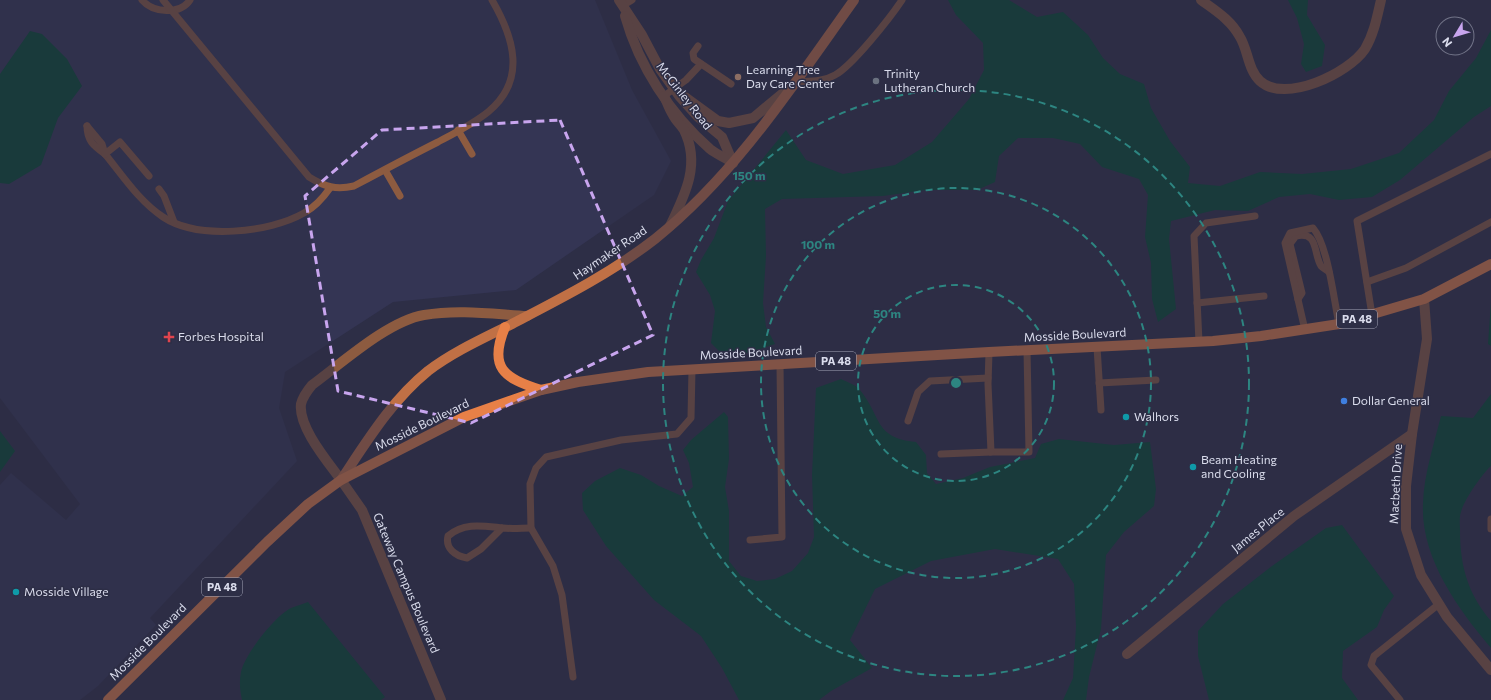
<svg xmlns="http://www.w3.org/2000/svg" width="1491" height="700" font-family="Commissioner,sans-serif">
<rect width="100%" height="100%" fill="#2d2e46"/>
<polygon fill="#343554" points="0,0 595,0 632,90 671,161 654,195 516,290 393,302 285,372 279,408 297,461 150,618 156,625 98,686 80,700 0,700 0,485 11,473 66,520 80,504 0,398"/>
<g fill="#004930">
<polygon points="948,0 1009,0 1037,17 1063,12 1088,35 1103,58 1120,74 1144,84 1151,108 1170,141 1190,167 1188,183 1220,186 1260,172 1302,174 1351,169 1399,153 1434,120 1449,91 1476,58 1491,30 1491,106 1474,117 1400,180 1372,197 1339,200 1310,194 1279,197 1248,211 1215,210 1171,221 1169,239 1176,309 1158,322 1152,299 1151,263 1145,237 1148,195 1139,179 1102,167 1080,144 1053,138 1018,138 999,156 995,182 977,190 926,190 883,196 782,199 765,209 766,256 763,303 766,327 775,344 748,353 719,351 711,343 715,311 710,295 696,272 701,260 714,238 728,201 786,130 806,160 843,174 895,165 932,142 969,99 984,70 983,43 956,15"/>
<polygon points="1288,0 1308,0 1307,15 1325,45 1322,66 1306,72 1301,64 1304,44 1297,18"/>
<polygon points="30,31 42,34 67,59 82,86 58,118 41,165 9,184 0,183 0,74"/>
<polygon points="1491,302 1491,346 1488,344"/>
<path d="M841,379c6,3 15,6 19,11 22,27 14,48 56,52l10,13 1,18 9,11 27,-6 27,-11 45,-9 6,-14 18,-5 55,6 36,-3 6,47 -2,17 -30,26 -18,23 -5,74 -12,48 -3,23h-23l10,-22 3,-51 -2,-43 -16,-25 -63,-10 -64,12 -56,28 -25,51 22,28 -41,23 -12,9h-80l-17,-32 -21,-32 -47,-36 -48,-54 -23,-36 -1,-17 13,-12 25,-13 21,7 18,11 23,10 11,-9 -4,-24 -6,-13 8,-10 33,-28 4,5 1,42 -4,28 4,24v50l12,15 16,5 18,-2 17,-8 16,-18 6,-16 -2,-62 4,-87z"/>
<path d="M1491,394v72c-9,8 -27,34 -30,46 -2,5 -1,13 -1,19 0,35 8,63 31,90v27c-33,-39 -71,-91 -68,-145 1,-29 11,-59 18,-87l32,2z"/>
<polygon points="0,431 15,451 0,472"/>
<polygon points="1342,525 1394,596 1384,610 1377,627 1343,651 1342,678 1358,700 1209,700 1198,656 1198,631 1223,604 1272,566 1326,528"/>
<path d="M308,602l77,95 -4,3h-139c-2,-10 -3,-18 -1,-28 4,-18 34,-56 50,-64 5,-2 12,-4 17,-6z"/>
</g>
<g fill="none" stroke-linecap="round" stroke-linejoin="round">
<g stroke="#8d5b40" stroke-width="7">
<path d="M142,0c11,13 38,15 48,0"/>
<path d="M163,0l146,177c16,10 27,13 45,9 28,-15 56,-30 84,-44 17,-9 35,-18 50,-30 39,-32 26,-74 4,-112"/>
<polyline points="622,6 632,0"/>
<polyline points="698,46 693,53 694,59 731,84"/>
<path d="M796,82c12,-1 27,0 39,-7 17,-9 55,-57 67,-75"/>
<polyline points="664,96 686,80 701,64"/>
<path d="M87,126c0,15 7,20 18,28 18,22 34,47 58,63 35,23 106,16 141,-4 11,-6 19,-15 26,-25"/>
<polyline points="87,126 102,144 105,154"/>
<polyline points="458,130 472,154"/>
<polyline points="105,154 120,142 149,176"/>
<polyline points="385,170 400,196"/>
<polyline points="159,189 164,196 174,222"/>
<polyline points="1367,282 1406,268 1491,222"/>
<path d="M1298,299l4,-6 -12,-49 6,-8c23,-5 17,17 25,30 2,2 6,4 8,6"/>
<polyline points="1197,303 1264,296"/>
<polyline points="1372,315 1357,221 1491,154"/>
<path d="M1305,330l-20,-87 5,-10 23,-5c15,17 21,73 26,96"/>
<polyline points="1199,342 1194,236 1206,223 1255,216"/>
<polyline points="1097,347 1101,410"/>
<polyline points="989,352 988,384 991,452 1029,452 1027,350"/>
<polyline points="1099,383 1156,380"/>
<polyline points="908,421 918,392 930,381 988,378"/>
<polyline points="941,454 991,452"/>
<polyline points="1491,519 1491,529"/>
<path d="M502,528l-21,21 -14,9c-12,-2 -22,-10 -19,-22 16,-14 35,-10 55,-8 9,1 19,0 28,0"/>
<polyline points="750,540 782,537 780,364"/>
<polyline points="573,677 562,595 553,566 531,528 530,484 536,468 546,457 621,440 677,434 691,418 692,369"/>
<polyline points="1400,700 1371,665 1374,656 1439,604"/>
</g>
<g stroke="#8d5b40" stroke-width="10">
<polyline points="619,0 642,35 660,69 680,97 698,117 722,137 733,163"/>
<path d="M1201,0c15,11 30,20 39,37 8,13 8,33 20,44 25,23 89,-8 105,-32 9,-15 12,-32 16,-49"/>
<path d="M625,16c14,50 45,98 85,133 6,5 16,9 23,14"/>
<polyline points="1424,299 1427,339 1412,434 1406,486 1406,529 1421,575 1447,617 1491,670"/>
<polyline points="341,480 362,510 441,700"/>
<polyline points="1127,654 1294,516 1412,434"/>
</g>
<g stroke="#8d5b40" stroke-width="10">
<polyline points="674,89 718,121 729,123 753,118 789,88"/>
<path d="M664,96c3,6 5,13 9,19 3,6 8,10 11,15 17,34 1,65 -14,96"/>
<path d="M341,480c-13,-18 -43,-53 -40,-76 2,-8 6,-13 11,-19 30,-22 76,-64 112,-70 34,-6 69,-1 103,1"/>
</g>
<path stroke="#c07045" stroke-width="10" d="M341,480c26,-39 51,-80 87,-109 25,-19 54,-32 82,-46 50,-26 100,-51 145,-86 81,-65 139,-155 199,-239"/>
<g stroke="#e78047" stroke-width="10">
<path d="M505,327c-17,41 -1,51 36,63"/>
<polyline points="108,700 267,542 308,504 341,480 464,417 541,390 578,382 648,372 989,352 1213,341 1261,336 1339,324 1424,299 1491,264"/>
</g>
</g>
<path d="M0 0H1491V700H0ZM560,120l93,215 -182,88 -133,-32 -33,-195 77,-66z" fill="#2d2e46" fill-opacity=".55" fill-rule="evenodd"/>
<path fill="none" stroke="#c8a5ee" stroke-width="3" stroke-dasharray="8 5" stroke-linejoin="round" d="M560,120l93,215 -182,88 -133,-32 -33,-195 77,-66z"/>
<g fill="none" stroke="#2d8581" stroke-width="2" stroke-dasharray="7 5">
<circle cx="956" cy="383" r="98"/>
<circle cx="956" cy="383" r="195"/>
<circle cx="956" cy="383" r="293"/>
</g>
<circle fill="#8d6e63" stroke="#2d2e46" stroke-width="1.5" cx="738" cy="77" r="4"/>
<circle fill="#6b7280" stroke="#2d2e46" stroke-width="1.5" cx="876" cy="81" r="4"/>
<path fill="#e0444e" stroke="#2d2e46" stroke-width="1.5" d="M167 331h4v4h4v4h-4v4h-4v-4h-4v-4h4z"/>
<circle fill="#3f7fe0" stroke="#2d2e46" stroke-width="1.5" cx="1344" cy="401" r="4"/>
<g fill="#0f9aa8" stroke="#2d2e46" stroke-width="1.5">
<circle cx="1126" cy="417" r="4"/>
<circle cx="1193" cy="467" r="4"/>
<circle cx="16" cy="592" r="4"/>
</g>
<g text-anchor="middle" stroke-width="3" stroke-linejoin="round" paint-order="stroke">
<g fill="#2d2e46" stroke="#a6a8ba" stroke-width="1">
<rect x="1337" y="310" width="40" height="18" rx="3"/>
<rect x="816" y="352" width="40" height="18" rx="3"/>
<rect x="202" y="578" width="40" height="18" rx="3"/>
</g>
<g font-size="11" font-weight="bold" fill="#dadcec">
<text x="1357" y="323">PA 48</text>
<text x="836" y="365">PA 48</text>
<text x="222" y="591">PA 48</text>
</g>
<g font-size="12" fill="#dadcec" stroke="#2d2e46" text-anchor="start">
<text x="746" y="74">Learning Tree<tspan x="746" dy="14">Day Care Center</tspan></text>
<text x="884" y="78">Trinity<tspan x="884" dy="14">Lutheran Church</tspan></text>
<text x="178" y="341">Forbes Hospital</text>
<text x="1352" y="405">Dollar General</text>
<text x="1134" y="421">Walhors</text>
<text x="1201" y="464">Beam Heating<tspan x="1201" dy="14">and Cooling</tspan></text>
<text x="24" y="596">Mosside Village</text>
</g>
<g font-size="12" fill="#dadcec" stroke="#2d2e46">
<text transform="translate(684 96) rotate(52)" y="4">McGinley Road</text>
<text transform="translate(610 253) rotate(-34)" y="4">Haymaker Road</text>
<text transform="translate(1075 335) rotate(-3)" y="4">Mosside Boulevard</text>
<text transform="translate(751 353) rotate(-3)" y="4">Mosside Boulevard</text>
<text transform="translate(422 425) rotate(-26)" y="4">Mosside Boulevard</text>
<text transform="translate(1396 484) rotate(-87)" y="4">Macbeth Drive</text>
<text transform="translate(1258 530) rotate(-39)" y="4">James Place</text>
<text transform="translate(406 583) rotate(67)" y="4">Gateway Campus Boulevard</text>
<text transform="translate(148 642) rotate(-45)" y="4">Mosside Boulevard</text>
</g>
</g>
<circle cx="956" cy="383" r="6" fill="#2d8581" stroke="#2d2e46" stroke-width="2"/>
<g font-size="12" text-anchor="middle" font-weight="bold" fill="#2d8581" stroke="#2d2e46" stroke-width="3" stroke-linejoin="round" paint-order="stroke">
<text x="749" y="180">150 m</text>
<text x="818" y="249">100 m</text>
<text x="887" y="318">50 m</text>
</g>
<g transform="translate(1455 36) rotate(232)"><circle r="19" fill="#2d2e46" stroke="#727488"/>
<path d="M0-3L7 15L0 10L-7 15Z" fill="#c8a5ee"/>
<text y="-6" font-size="11" font-weight="bold" text-anchor="middle" fill="#dadcec">N</text>
</g>
</svg>
